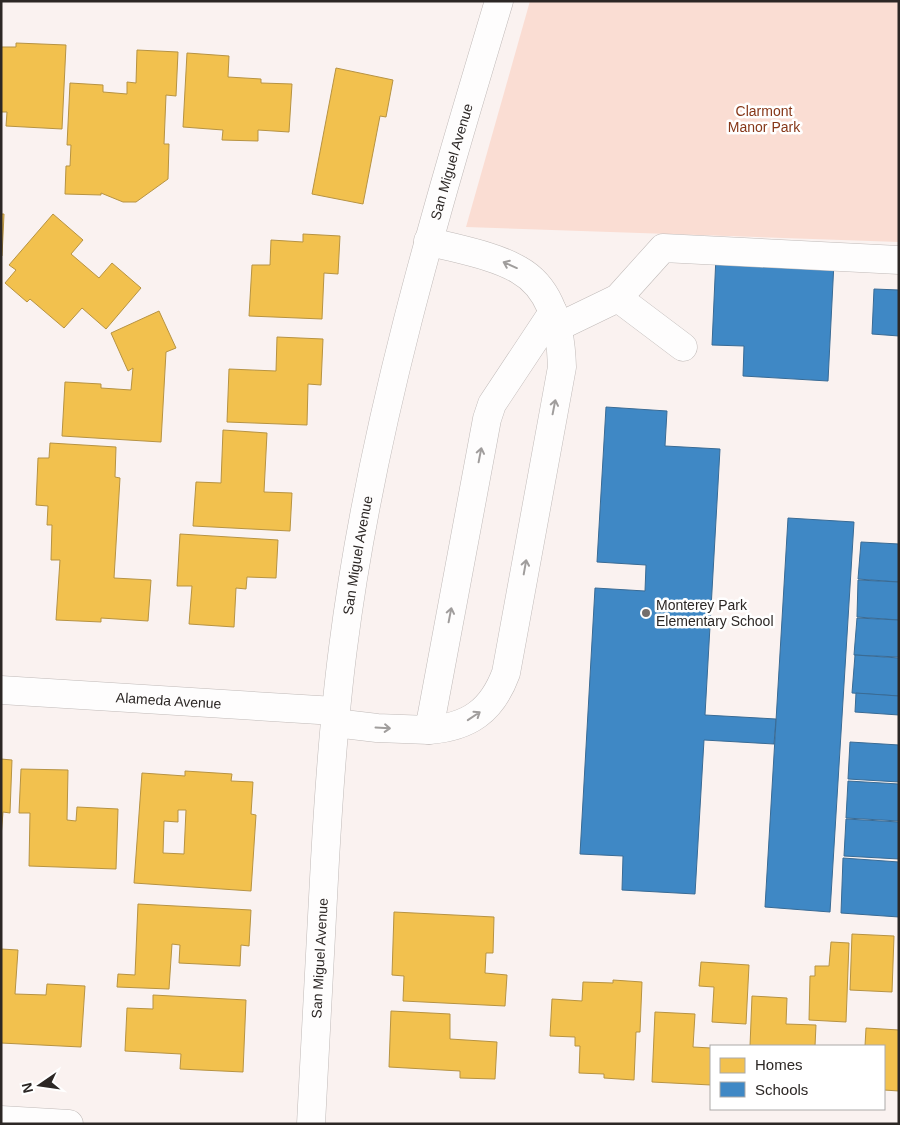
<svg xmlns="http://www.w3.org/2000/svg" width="900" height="1125" font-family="Helvetica,sans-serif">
<rect width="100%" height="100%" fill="#faf2f0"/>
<polygon fill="#faddd3" points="530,1 899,1 899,242 466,227"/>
<g fill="#f2c14e" stroke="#b79342" fill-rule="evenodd">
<polygon points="16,43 66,45 62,129 6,126 7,112 1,112 1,47 16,47"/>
<polygon points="137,50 178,52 176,96 166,95 164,144 169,144 168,179 136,202 123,202 101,193 101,195 65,194 66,166 70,166 71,145 67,145 70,83 103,85 103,92 127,94 127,82 136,83"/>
<polygon points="187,53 229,56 228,77 261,79 261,83 292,84 289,132 258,130 258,141 222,140 223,130 183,127"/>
<polygon points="336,68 393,80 386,117 380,116 363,204 312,194"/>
<polygon points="1,214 4,214 2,256 1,256"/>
<polygon points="53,214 83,240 71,254 99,278 112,263 141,288 106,329 82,308 64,328 30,299 27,302 5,283 16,270 9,265"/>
<polygon points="303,234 340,236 338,274 324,273 322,319 249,316 252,265 270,265 271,240 303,242"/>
<polygon points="159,311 176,348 166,352 161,442 62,436 65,382 101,384 101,388 131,390 133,368 128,371 111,333"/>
<polygon points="277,337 323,339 321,385 308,384 307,425 227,422 229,369 276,371"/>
<polygon points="223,430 267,433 264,492 292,493 290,531 193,526 196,482 221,483"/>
<polygon points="50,443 116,447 115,477 120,478 114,578 151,580 148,621 101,618 101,622 56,620 60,560 51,560 52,525 47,525 48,506 36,505 38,458 49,458"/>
<polygon points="180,534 278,540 276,578 247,577 246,589 236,588 234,627 189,624 192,586 177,586"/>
<polygon points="1,759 12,760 10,813 3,812 1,837"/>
<polygon points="21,769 68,770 67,820 76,821 77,807 118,809 116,869 29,866 30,813 19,813"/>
<path d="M185,771l47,3 -1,7 22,1 -2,32 5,1 -5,76 -117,-8 8,-110 43,3zM178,810h8l-2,44 -21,-1 1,-32 14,1z"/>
<polygon points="138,904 251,910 249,946 241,945 240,966 179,963 180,945 172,944 169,989 117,987 118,974 135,975"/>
<polygon points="394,912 494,917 493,953 486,953 485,973 507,975 505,1006 403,1001 404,976 392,975"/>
<polygon points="852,934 894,936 892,992 850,990"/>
<polygon points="831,942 849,943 846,1022 809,1020 810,976 815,976 815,966 829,966"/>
<polygon points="1,949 18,950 15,994 46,995 47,984 85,986 81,1047 1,1043"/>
<polygon points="701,962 749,965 746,1024 712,1022 714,987 699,986"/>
<polygon points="613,980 642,982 640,1032 636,1032 634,1080 604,1078 604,1074 579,1073 580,1046 575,1046 575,1037 550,1036 552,999 582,1001 583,982 613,983"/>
<polygon points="153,995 246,1000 243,1072 180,1069 181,1054 125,1051 127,1008 153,1009"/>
<polygon points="752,996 787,998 786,1024 816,1025 815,1046 750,1046"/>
<polygon points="391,1011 450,1014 450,1039 497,1042 495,1079 460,1078 460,1071 389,1067"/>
<polygon points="655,1012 695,1014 693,1047 711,1048 711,1085 652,1082"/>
<polygon points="866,1028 899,1030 899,1091 884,1090 884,1046 865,1046"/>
</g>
<g fill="#3f88c5" stroke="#396b95">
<polygon points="716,256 834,262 828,381 743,376 744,346 712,345"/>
<polygon points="874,289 899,290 899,336 872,334"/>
<polygon points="606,407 667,411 665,446 720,449 705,715 776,719 774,744 704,740 695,894 622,890 623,856 580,854 595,588 645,591 646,565 597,562"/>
<polygon points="788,518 854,522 830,912 765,907"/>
<polygon points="861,542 899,544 899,582 858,579"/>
<polygon points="858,580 899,582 899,620 857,617"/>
<polygon points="857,618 899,620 899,657 854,655"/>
<polygon points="855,655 899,658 899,696 852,693"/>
<polygon points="856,693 899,696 899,715 855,712"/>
<polygon points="850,742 899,745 899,782 848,779"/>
<polygon points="848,781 899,784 899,821 846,818"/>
<polygon points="846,819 899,822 899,859 844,856"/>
<polygon points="843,858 899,862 899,917 841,913"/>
</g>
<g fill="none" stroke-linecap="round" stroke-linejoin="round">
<g stroke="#c0bab8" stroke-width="29">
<g id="minor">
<path d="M428,241c28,8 66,14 91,29 34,19 42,62 43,97l-56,306c-14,38 -37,54 -77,57"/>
<polyline points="618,298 683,347"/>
<polyline points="558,327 618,298 663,248 899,260"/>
<path id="s1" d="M1,690l334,21"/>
<polyline points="335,723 377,728 429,730 487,419 492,404 553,312"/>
<polyline points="1,1120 69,1124"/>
<path id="s2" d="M311,1124c4,-88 9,-176 14,-264 4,-71 9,-142 18,-212 28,-221 92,-434 156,-647"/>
</g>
</g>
<use href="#minor" stroke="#fefdfd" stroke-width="28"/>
</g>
<defs><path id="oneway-shaft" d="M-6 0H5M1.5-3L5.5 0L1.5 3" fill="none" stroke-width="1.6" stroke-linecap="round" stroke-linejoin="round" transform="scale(1.25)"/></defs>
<g stroke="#a09d9c">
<use href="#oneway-shaft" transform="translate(510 265) rotate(-156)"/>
<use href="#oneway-shaft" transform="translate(554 407) rotate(-79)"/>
<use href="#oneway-shaft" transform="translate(480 455) rotate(-79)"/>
<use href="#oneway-shaft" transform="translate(525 567) rotate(-80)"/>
<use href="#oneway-shaft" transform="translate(450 615) rotate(-79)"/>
<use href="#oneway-shaft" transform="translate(474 716) rotate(-34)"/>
<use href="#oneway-shaft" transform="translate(383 728) rotate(3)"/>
</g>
<circle fill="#746e6c" stroke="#fff" stroke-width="2" cx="646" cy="613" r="5"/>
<g text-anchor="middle" stroke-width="5" stroke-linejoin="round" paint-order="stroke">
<g font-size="14" fill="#863718" stroke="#fff">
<text x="764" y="116">Clarmont<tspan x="764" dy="16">Manor Park</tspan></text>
</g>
<g font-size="14" fill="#2c2725" stroke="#fff">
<text dy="5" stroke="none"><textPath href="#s2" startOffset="976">San Miguel Avenue</textPath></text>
<text dy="5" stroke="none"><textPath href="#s2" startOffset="571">San Miguel Avenue</textPath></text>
<text dy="5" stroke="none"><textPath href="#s1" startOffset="168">Alameda Avenue</textPath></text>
<text dy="5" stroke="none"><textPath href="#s2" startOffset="166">San Miguel Avenue</textPath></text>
</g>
<g font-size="14" fill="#2c2725" stroke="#fff" text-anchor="start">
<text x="656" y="610">Monterey Park<tspan x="656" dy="16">Elementary School</tspan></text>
</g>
</g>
<rect width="900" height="1125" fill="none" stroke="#2c2725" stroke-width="5"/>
<rect x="710" y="1045" width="175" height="65" fill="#ffffff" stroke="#aba9a8"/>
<rect x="720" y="1058" width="25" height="15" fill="#f2c14e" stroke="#aba9a8"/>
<text x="755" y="1070" font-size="15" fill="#2c2725">Homes</text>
<rect x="720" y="1082" width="25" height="15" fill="#3f88c5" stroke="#aba9a8"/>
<text x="755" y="1095" font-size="15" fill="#2c2725">Schools</text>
<g transform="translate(40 1085) rotate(257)" stroke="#ffffff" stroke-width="4" paint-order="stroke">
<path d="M0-4L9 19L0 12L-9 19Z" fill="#2c2725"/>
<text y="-8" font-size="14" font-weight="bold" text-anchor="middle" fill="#2c2725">N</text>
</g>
</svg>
